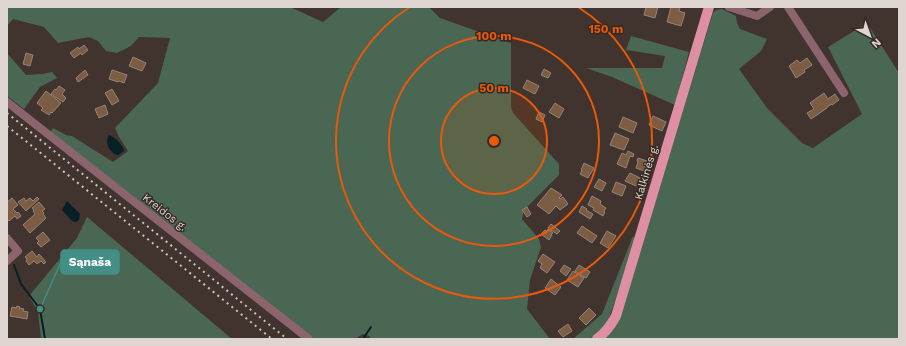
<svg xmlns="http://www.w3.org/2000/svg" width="906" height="346" font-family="'Work Sans',sans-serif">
<rect width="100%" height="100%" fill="#41332d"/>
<g fill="#4a6753">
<polygon points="7,7 290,7 323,22 341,7 429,7 440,18 511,43 511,107 513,113 559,164 559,175 524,210 522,219 539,239 541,247 530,280 527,309 550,339 371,339 369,336 363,334 355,339 315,339 226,271 50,132 53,128 66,135 72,136 113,162 128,151 119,137 115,128 158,83 170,38 139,37 131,46 117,53 106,51 98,41 89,37 58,43 44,27 13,19 7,26"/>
<polygon points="722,9 736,16 737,23 740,29 767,39 761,51 739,69 767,108 802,143 813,148 862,114 828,47 867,23 899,73 899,339 605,339 632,276 713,13 716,10"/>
<polygon points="631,36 689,52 675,105 612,77 586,68 662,68 665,56 626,50"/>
<polygon points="7,53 26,75 42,74 52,72 57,78 40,87 24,109 7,96"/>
<polygon points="87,217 232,339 41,339 38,312 29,296 77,238"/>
<path d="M633,236l3,5 -28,80c-12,18 -14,18 -35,18l29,-25z"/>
</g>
<g fill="#062026">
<path d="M109,135c6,2 14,10 15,16l-6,4c-8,-1 -14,-13 -9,-20z"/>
<polygon points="67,201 80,214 79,220 76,222 72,221 62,210"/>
</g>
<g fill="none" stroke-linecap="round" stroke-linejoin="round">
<g stroke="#062026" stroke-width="2">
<polyline points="14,265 21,284 40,309 45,339"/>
<polyline points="363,339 371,327"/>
</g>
</g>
<g fill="#7c5c43" stroke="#93857a">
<polygon points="646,7 658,7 655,18 644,15"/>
<polygon points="671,7 680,7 679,11 685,13 681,26 667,22"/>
<polygon points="84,45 88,50 82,55 81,53 74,58 70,53 78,47 79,49"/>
<polygon points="26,53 33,55 30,66 23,64"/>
<polygon points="133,57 146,63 142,71 129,66"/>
<polygon points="807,58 812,65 804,70 805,72 796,78 789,66 797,60 800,63"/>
<polygon points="544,69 551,73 548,78 541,75"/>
<polygon points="85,70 88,75 78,82 76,78"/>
<polygon points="112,70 127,75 124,83 119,81 118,82 109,79"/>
<polygon points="527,80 539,86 535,94 523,88"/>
<polygon points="59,86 65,90 62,94 66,98 63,102 51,94 55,89 56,90"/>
<polygon points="112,89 119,101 112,105 105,93"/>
<polygon points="46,91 61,103 52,113 51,112 49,115 41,110 43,108 37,103"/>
<polygon points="824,93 828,99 835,94 839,100 832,105 832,104 827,107 827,108 811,119 807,113 814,109 810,103"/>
<polygon points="555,103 564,109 559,118 549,112"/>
<polygon points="105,105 108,114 99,118 95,109"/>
<polygon points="539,112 545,115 542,122 536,119"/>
<polygon points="653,116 666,122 662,131 649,125"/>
<polygon points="623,117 637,123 633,133 619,127"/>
<polygon points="615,133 629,139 624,150 610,145"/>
<polygon points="628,151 634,154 633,157 630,156 626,168 617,164 622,153 626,155"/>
<polygon points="638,158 650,162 647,172 636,168 638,162 637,161"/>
<polygon points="584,163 594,168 588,178 580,174 582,171 581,170"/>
<polygon points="630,173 640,178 636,186 625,181"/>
<polygon points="599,179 606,183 602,191 594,187"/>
<polygon points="616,182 626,186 622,196 612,192"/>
<polygon points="551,188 562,195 559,198 560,199 563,197 568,204 560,210 556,206 549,214 537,205"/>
<polygon points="592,196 601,201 600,204 606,208 604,211 605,212 603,216 593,210 594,208 588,205"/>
<polygon points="37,197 39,199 26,211 18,202 24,198 26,201 30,198 33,201"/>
<polygon points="12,198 18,205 13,209 17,213 18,212 21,216 17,219 15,216 9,221 7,219 7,202"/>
<polygon points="39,202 45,209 42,211 44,213 43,214 46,218 30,233 23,225 35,214 33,211 34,210 32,208"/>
<polygon points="582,206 587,209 586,210 593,214 590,219 579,212"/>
<polygon points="527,207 531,214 527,217 522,210"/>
<polygon points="551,224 560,231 557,234 548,228"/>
<polygon points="582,226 597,236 592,243 577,233"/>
<polygon points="548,229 553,233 551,234 552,235 549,240 541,234 545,230 547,231"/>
<polygon points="607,231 616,236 608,248 600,243"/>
<polygon points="43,232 50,240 41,247 37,243 39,241 36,238"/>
<polygon points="32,251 37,257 39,254 46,262 44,264 41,261 37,264 34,261 29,265 26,261 27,259 25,257"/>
<polygon points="543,254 555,262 547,273 540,268 542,264 538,261"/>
<polygon points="564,265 571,269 566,276 560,271"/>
<polygon points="579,265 590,272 586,278 575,271"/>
<polygon points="573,271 584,278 578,287 567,280"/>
<polygon points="551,279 561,287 555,295 545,288"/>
<polygon points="17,306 20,307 19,308 24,309 23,311 28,312 27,319 10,316 12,307 16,308"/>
<polygon points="589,308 596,315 586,325 579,318"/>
<polygon points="568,324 572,331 563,337 558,331"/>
</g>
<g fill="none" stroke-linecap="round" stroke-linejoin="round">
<g stroke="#8b646e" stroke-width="8">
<polyline points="729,7 757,16 770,7"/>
<polyline points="788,7 844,93"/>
<polyline points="7,102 309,339"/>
<polyline points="7,238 18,251 7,261"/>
</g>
<path stroke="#de8fa4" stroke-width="10" d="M597,339c9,-6 14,-14 19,-23l93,-309"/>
<g stroke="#cec4c0" stroke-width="2" stroke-dasharray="2 4" stroke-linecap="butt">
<polyline points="7,113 287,339"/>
<polyline points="7,126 272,339"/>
</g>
</g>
<circle cx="494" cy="141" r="53" fill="#e8590c" fill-opacity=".12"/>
<g fill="none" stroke="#e8590c" stroke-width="2">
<circle cx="494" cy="141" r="53"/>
<circle cx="494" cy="141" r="105"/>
<path d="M578 7A158 158 0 1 1 410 7"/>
</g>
<g text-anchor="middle" stroke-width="3" stroke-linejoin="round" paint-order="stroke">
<g font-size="11" fill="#dfd6d2" stroke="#372923">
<text transform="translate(646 172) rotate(-73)" y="4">Kalkinės g.</text>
<text transform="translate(165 212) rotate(38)" y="4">Kreidos g.</text>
</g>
</g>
<circle cx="494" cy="141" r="6" fill="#e8590c" stroke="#372923" stroke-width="2"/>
<g font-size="12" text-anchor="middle" font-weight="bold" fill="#e8590c" stroke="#372923" stroke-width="3" stroke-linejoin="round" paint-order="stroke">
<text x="606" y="33">150 m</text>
<text x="494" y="40">100 m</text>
<text x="494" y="92">50 m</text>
</g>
<path fill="none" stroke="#438e87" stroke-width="1.5" d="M40 309L61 262"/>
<circle fill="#438e87" stroke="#372923" stroke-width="1.5" cx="40" cy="309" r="4"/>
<rect fill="#438e87" stroke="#438e87" stroke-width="1.5" x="61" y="250" width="58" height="24" rx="4"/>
<g font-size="12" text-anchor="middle" font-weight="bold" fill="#fff">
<text x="90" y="266">Sąnaša</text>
</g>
<rect width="906" height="346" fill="none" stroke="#dfd6d2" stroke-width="16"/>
<g transform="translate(870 36) rotate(139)" stroke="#372923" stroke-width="3" paint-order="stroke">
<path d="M0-3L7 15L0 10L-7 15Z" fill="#dfd6d2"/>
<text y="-6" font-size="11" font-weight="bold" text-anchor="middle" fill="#dfd6d2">N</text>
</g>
</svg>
